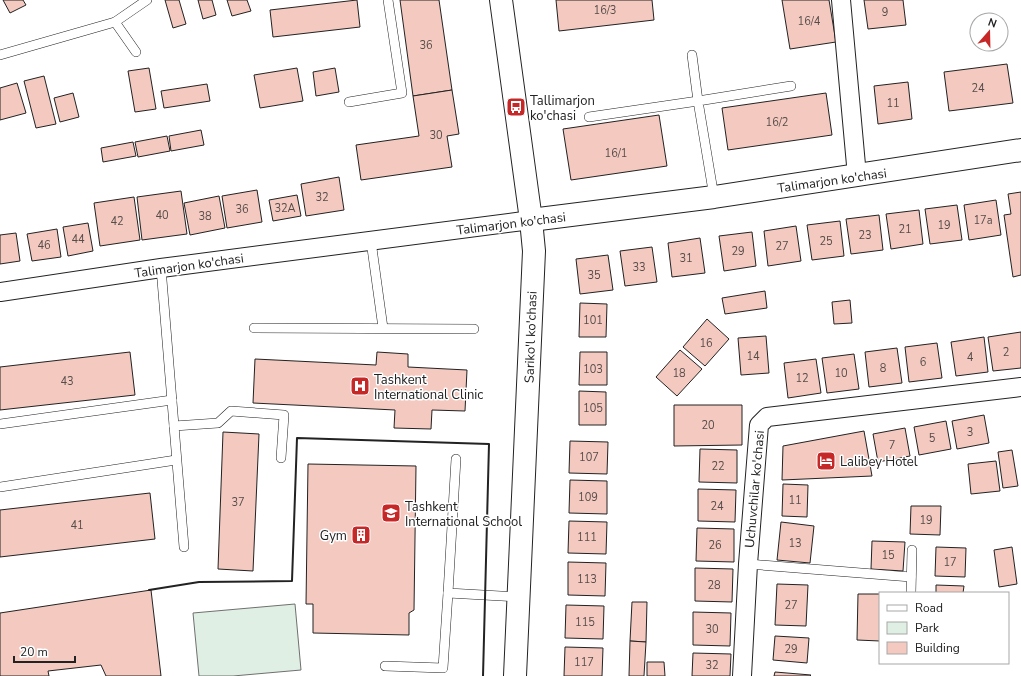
<svg xmlns="http://www.w3.org/2000/svg" width="1021" height="676" font-family="'Nunito Sans',sans-serif">
<rect width="100%" height="100%" fill="#fff"/>
<polygon fill="#e0efe3" stroke="#6f6f6f" points="295,604 301,670 233,676 199,676 193,613"/>
<g fill="#f3c9c0" stroke="#222">
<polygon points="3,0 23,0 26,5 10,13"/>
<polygon points="165,0 179,0 186,24 173,28"/>
<polygon points="198,0 212,0 216,15 203,19"/>
<polygon points="227,0 247,0 251,11 232,16"/>
<polygon points="357,0 360,27 273,37 270,10"/>
<polygon points="400,0 439,0 452,90 413,96"/>
<polygon points="556,0 652,0 654,20 559,31"/>
<polygon points="782,0 829,0 836,42 790,49"/>
<polygon points="864,0 903,0 906,25 868,29"/>
<polygon points="1007,64 1013,103 949,111 944,72"/>
<polygon points="149,68 156,109 135,112 128,71"/>
<polygon points="297,68 303,101 260,108 254,75"/>
<polygon points="335,68 339,92 316,96 313,72"/>
<polygon points="44,76 56,124 36,128 24,81"/>
<polygon points="908,82 912,119 878,124 874,86"/>
<polygon points="17,83 26,113 0,120 0,88"/>
<polygon points="207,84 210,101 164,108 161,91"/>
<polygon points="452,90 459,134 447,136 452,167 361,180 356,145 419,136 413,96"/>
<polygon points="73,93 79,117 60,122 54,98"/>
<polygon points="826,93 832,135 728,150 722,108"/>
<polygon points="659,115 667,166 571,180 563,129"/>
<polygon points="201,130 204,145 171,151 169,136"/>
<polygon points="167,136 170,151 138,157 135,142"/>
<polygon points="133,142 136,156 103,162 101,148"/>
<polygon points="339,177 344,210 306,216 301,184"/>
<polygon points="257,190 262,222 227,228 222,196"/>
<polygon points="181,191 187,234 142,240 137,197"/>
<polygon points="1021,192 1021,275 1013,277 1004,215 1011,214 1008,194"/>
<polygon points="297,195 301,216 273,221 269,200"/>
<polygon points="219,196 225,228 190,235 184,203"/>
<polygon points="134,197 140,240 100,246 94,203"/>
<polygon points="996,200 1001,235 969,240 964,205"/>
<polygon points="957,205 962,240 930,244 925,209"/>
<polygon points="919,210 923,244 891,249 886,214"/>
<polygon points="879,215 883,250 851,254 846,219"/>
<polygon points="840,221 844,256 812,260 807,225"/>
<polygon points="88,223 93,251 68,256 63,227"/>
<polygon points="796,226 801,261 768,266 764,231"/>
<polygon points="57,229 61,257 32,261 27,234"/>
<polygon points="752,232 756,266 724,271 719,236"/>
<polygon points="16,233 20,261 0,264 0,235"/>
<polygon points="700,238 705,273 672,277 668,243"/>
<polygon points="652,247 657,282 625,286 620,251"/>
<polygon points="608,255 613,290 580,294 576,259"/>
<polygon points="765,291 767,308 725,314 722,298"/>
<polygon points="850,300 852,323 834,324 832,302"/>
<polygon points="580,303 607,304 606,337 579,337"/>
<polygon points="707,319 729,339 705,366 683,347"/>
<polygon points="1021,332 1021,368 993,371 988,337"/>
<polygon points="766,336 769,373 741,375 738,338"/>
<polygon points="984,337 988,372 956,376 951,342"/>
<polygon points="937,343 942,378 909,382 905,347"/>
<polygon points="897,348 902,383 869,387 865,352"/>
<polygon points="680,350 702,369 677,396 656,377"/>
<polygon points="130,352 135,395 0,410 0,367"/>
<polygon points="377,352 408,354 408,367 467,370 465,411 432,410 431,429 394,428 395,410 253,403 255,359 376,365"/>
<polygon points="580,352 607,352 607,385 579,385"/>
<polygon points="854,354 859,389 827,393 822,358"/>
<polygon points="816,359 821,393 788,398 784,363"/>
<polygon points="579,391 606,392 606,425 579,425"/>
<polygon points="674,405 742,405 742,445 674,446"/>
<polygon points="984,415 989,443 957,449 952,421"/>
<polygon points="946,421 951,449 919,455 914,427"/>
<polygon points="905,428 910,456 878,462 873,434"/>
<polygon points="864,431 872,476 782,480 783,446"/>
<polygon points="223,432 259,434 253,571 218,569"/>
<polygon points="570,441 608,442 607,474 569,473"/>
<polygon points="700,449 737,450 737,483 699,482"/>
<polygon points="1012,450 1018,486 1003,488 998,452"/>
<polygon points="996,461 1000,491 971,494 968,464"/>
<polygon points="308,464 416,466 414,610 409,613 409,635 313,633 313,604 306,604"/>
<polygon points="570,480 607,481 607,514 569,513"/>
<polygon points="783,484 808,485 807,517 782,516"/>
<polygon points="698,489 736,490 735,522 698,521"/>
<polygon points="150,493 155,539 0,557 0,510"/>
<polygon points="911,506 941,506 940,535 910,534"/>
<polygon points="569,521 607,522 606,554 568,553"/>
<polygon points="781,522 814,526 810,563 777,560"/>
<polygon points="697,528 734,529 734,562 696,561"/>
<polygon points="872,541 905,542 903,571 871,569"/>
<polygon points="936,547 966,548 965,577 935,576"/>
<polygon points="1012,547 1017,584 999,587 994,550"/>
<polygon points="568,562 606,563 605,596 568,595"/>
<polygon points="695,568 733,569 732,602 695,601"/>
<polygon points="777,584 808,585 806,626 775,625"/>
<polygon points="936,585 964,586 963,593 936,593"/>
<polygon points="151,590 161,676 106,676 101,665 48,671 49,676 0,676 0,613"/>
<polygon points="858,594 880,594 880,641 857,640"/>
<polygon points="632,602 647,602 646,642 630,641"/>
<polygon points="566,605 604,606 603,639 565,638"/>
<polygon points="693,612 731,613 730,646 693,645"/>
<polygon points="775,636 809,638 807,663 773,660"/>
<polygon points="630,641 646,642 644,676 629,676"/>
<polygon points="565,647 603,648 602,676 564,676"/>
<polygon points="693,653 731,654 730,676 692,676"/>
<polygon points="647,662 664,662 665,676 647,676"/>
<polygon points="775,672 811,675 810,676 774,676"/>
</g>
<g fill="none" stroke-linecap="round" stroke-linejoin="round">
<g stroke="#222" stroke-width="10">
<g id="service">
<polyline points="115,22 136,52"/>
<polyline points="0,55 115,22 147,0"/>
<polyline points="349,102 402,93 388,0"/>
<polyline points="589,117 698,101 692,55"/>
<polyline points="714,197 698,101 791,86"/>
<polyline points="371,241 383,328"/>
<polyline points="161,268 184,547"/>
<polyline points="254,328 474,329"/>
<polyline points="0,424 172,400"/>
<polyline points="174,426 218,423 231,411 284,415 281,458"/>
<polyline points="456,459 448,593 519,597"/>
<polyline points="0,487 176,460"/>
<polyline points="748,564 911,577"/>
<polyline points="911,593 912,550"/>
<polyline points="385,666 443,668 448,593"/>
</g>
</g>
<g stroke="#222" stroke-width="20">
<g id="minor">
<polyline points="841,0 857,176"/>
<polyline points="0,292 161,268 531,220"/>
<polyline points="742,676 748,564 759,425 767,417 1021,387"/>
</g>
</g>
<g stroke="#222" stroke-width="24">
<polyline id="tertiary" points="531,220 714,197 1021,150"/>
</g>
<g stroke="#222" stroke-width="24">
<polyline id="secondary" points="501,0 531,220 534,251 515,676"/>
</g>
<use href="#service" stroke="#fff" stroke-width="9"/>
<use href="#minor" stroke="#fff" stroke-width="18"/>
<use href="#tertiary" stroke="#fff" stroke-width="22"/>
<use href="#secondary" stroke="#fff" stroke-width="22"/>
<polyline stroke="#222" stroke-width="2" points="149,590 199,582 292,581 297,438 489,444 483,676"/>
</g>
<defs>
<g id="bus-square" transform="scale(1)"><rect x="-9" y="-9" width="18" height="18" rx="4" fill="#c62828" stroke="#fff"/><path d="M-5-6H5V4H4V6H2V4H-2V6H-4V4H-5ZM-3.5-4V0h7V-4ZM-3.5 1.2v1.5H-2V1.2ZM2 1.2v1.5H3.5V1.2Z" fill="#fff"/></g>
<g id="hospital-square" transform="scale(1)"><rect x="-9" y="-9" width="18" height="18" rx="4" fill="#c62828" stroke="#fff"/><path d="M-5-5h3v3.5h4V-5h3V5h-3V1.5h-4V5h-3Z" fill="#fff"/></g>
<g id="hotel-square" transform="scale(1)"><rect x="-9" y="-9" width="18" height="18" rx="4" fill="#c62828" stroke="#fff"/><path d="M-6-4.5h1.5V1H6V5H4.5V3h-9V5H-6ZM-4 0a1.8 1.8 0 1 1 3.6 0ZM.5 0V-2.5h3Q6-2.5 6 0Z" fill="#fff"/></g>
<g id="school-square" transform="scale(1)"><rect x="-9" y="-9" width="18" height="18" rx="4" fill="#c62828" stroke="#fff"/><path d="M0-5L7-2L0 1L-7-2ZM-4 1L0 2.5L4 1V4Q0 6-4 4Z" fill="#fff"/></g>
<g id="building-square" transform="scale(1)"><rect x="-9" y="-9" width="18" height="18" rx="4" fill="#c62828" stroke="#fff"/><path d="M-4-6H4V6H1V3H-1V6H-4ZM-2.5-4.3h1.7v1.8h-1.7ZM.8-4.3h1.7v1.8H.8ZM-2.5-1h1.7V.8h-1.7ZM.8-1h1.7V.8H.8Z" fill="#fff"/></g>
</defs>
<g fill-rule="evenodd">
<use href="#bus-square" x="516" y="107"/>
<use href="#hospital-square" x="360" y="386"/>
<use href="#hotel-square" x="826" y="461"/>
<use href="#school-square" x="391" y="513"/>
<use href="#building-square" x="361" y="535"/>
</g>
<g text-anchor="middle" stroke-width="3" stroke-linejoin="round" paint-order="stroke">
<g font-size="11" fill="#564c4a">
<text x="605" y="14">16/3</text>
<text x="885" y="16">9</text>
<text x="809" y="25">16/4</text>
<text x="426" y="49">36</text>
<text x="978" y="92">24</text>
<text x="893" y="107">11</text>
<text x="777" y="126">16/2</text>
<text x="436" y="139">30</text>
<text x="616" y="157">16/1</text>
<text x="322" y="201">32</text>
<text x="285" y="212">32A</text>
<text x="242" y="213">36</text>
<text x="162" y="219">40</text>
<text x="205" y="220">38</text>
<text x="983" y="224">17a</text>
<text x="117" y="225">42</text>
<text x="944" y="229">19</text>
<text x="905" y="233">21</text>
<text x="865" y="239">23</text>
<text x="78" y="243">44</text>
<text x="826" y="245">25</text>
<text x="44" y="249">46</text>
<text x="782" y="250">27</text>
<text x="738" y="255">29</text>
<text x="686" y="262">31</text>
<text x="639" y="271">33</text>
<text x="594" y="279">35</text>
<text x="593" y="324">101</text>
<text x="706" y="347">16</text>
<text x="1006" y="356">2</text>
<text x="753" y="360">14</text>
<text x="970" y="361">4</text>
<text x="923" y="366">6</text>
<text x="883" y="372">8</text>
<text x="593" y="373">103</text>
<text x="679" y="377">18</text>
<text x="841" y="377">10</text>
<text x="802" y="382">12</text>
<text x="67" y="385">43</text>
<text x="593" y="412">105</text>
<text x="708" y="429">20</text>
<text x="970" y="436">3</text>
<text x="932" y="442">5</text>
<text x="892" y="449">7</text>
<text x="589" y="461">107</text>
<text x="718" y="470">22</text>
<text x="588" y="501">109</text>
<text x="795" y="504">11</text>
<text x="238" y="506">37</text>
<text x="717" y="510">24</text>
<text x="926" y="524">19</text>
<text x="77" y="529">41</text>
<text x="587" y="541">111</text>
<text x="795" y="547">13</text>
<text x="715" y="549">26</text>
<text x="888" y="559">15</text>
<text x="950" y="566">17</text>
<text x="587" y="583">113</text>
<text x="714" y="589">28</text>
<text x="791" y="609">27</text>
<text x="585" y="626">115</text>
<text x="712" y="633">30</text>
<text x="791" y="653">29</text>
<text x="584" y="666">117</text>
<text x="712" y="669">32</text>
</g>
<g font-size="13" fill="#222" stroke="#fff" text-anchor="start">
<text x="530" y="105">Tallimarjon<tspan x="530" dy="15">ko'chasi</tspan></text>
<text x="374" y="384">Tashkent<tspan x="374" dy="15">International Clinic</tspan></text>
<text x="840" y="466">Lalibey Hotel</text>
<text x="405" y="511">Tashkent<tspan x="405" dy="15">International School</tspan></text>
<text x="347" y="540" text-anchor="end">Gym</text>
</g>
<g font-size="13" fill="#222" stroke="#fff">
<text transform="translate(832 180) rotate(-8)" y="5">Talimarjon ko'chasi</text>
<text transform="translate(511 223) rotate(-7)" y="5">Talimarjon ko'chasi</text>
<text transform="translate(189 265) rotate(-8)" y="5">Talimarjon ko'chasi</text>
<text transform="translate(530 337) rotate(-88)" y="5">Sariko'l ko'chasi</text>
<text transform="translate(754 489) rotate(-85)" y="5">Uchuvchilar ko'chasi</text>
</g>
</g>
<rect x="879" y="592" width="130" height="72" fill="#ffffff" stroke="#a7a7a7"/>
<rect x="887" y="605" width="20" height="6" fill="#ffffff" stroke="#a7a7a7"/>
<text x="915" y="612" font-size="12" fill="#222222">Road</text>
<rect x="887" y="622" width="20" height="12" fill="#e0efe3" stroke="#a7a7a7"/>
<text x="915" y="632" font-size="12" fill="#222222">Park</text>
<rect x="887" y="642" width="20" height="12" fill="#f3c9c0" stroke="#a7a7a7"/>
<text x="915" y="652" font-size="12" fill="#222222">Building</text>
<g transform="translate(989 32) rotate(20)"><circle r="19" fill="#ffffff" stroke="#a7a7a7"/>
<path d="M0-3L7 15L0 10L-7 15Z" fill="#c62828"/>
<text y="-6" font-size="11" font-weight="bold" text-anchor="middle" fill="#222222">N</text>
</g>
<path d="M14 656v6h61v-6" fill="none" stroke="#222222" stroke-width="2"/>
<text x="20" y="656" font-size="12" fill="#222222" stroke="#ffffff" stroke-width="3" paint-order="stroke">20 m</text>
</svg>
